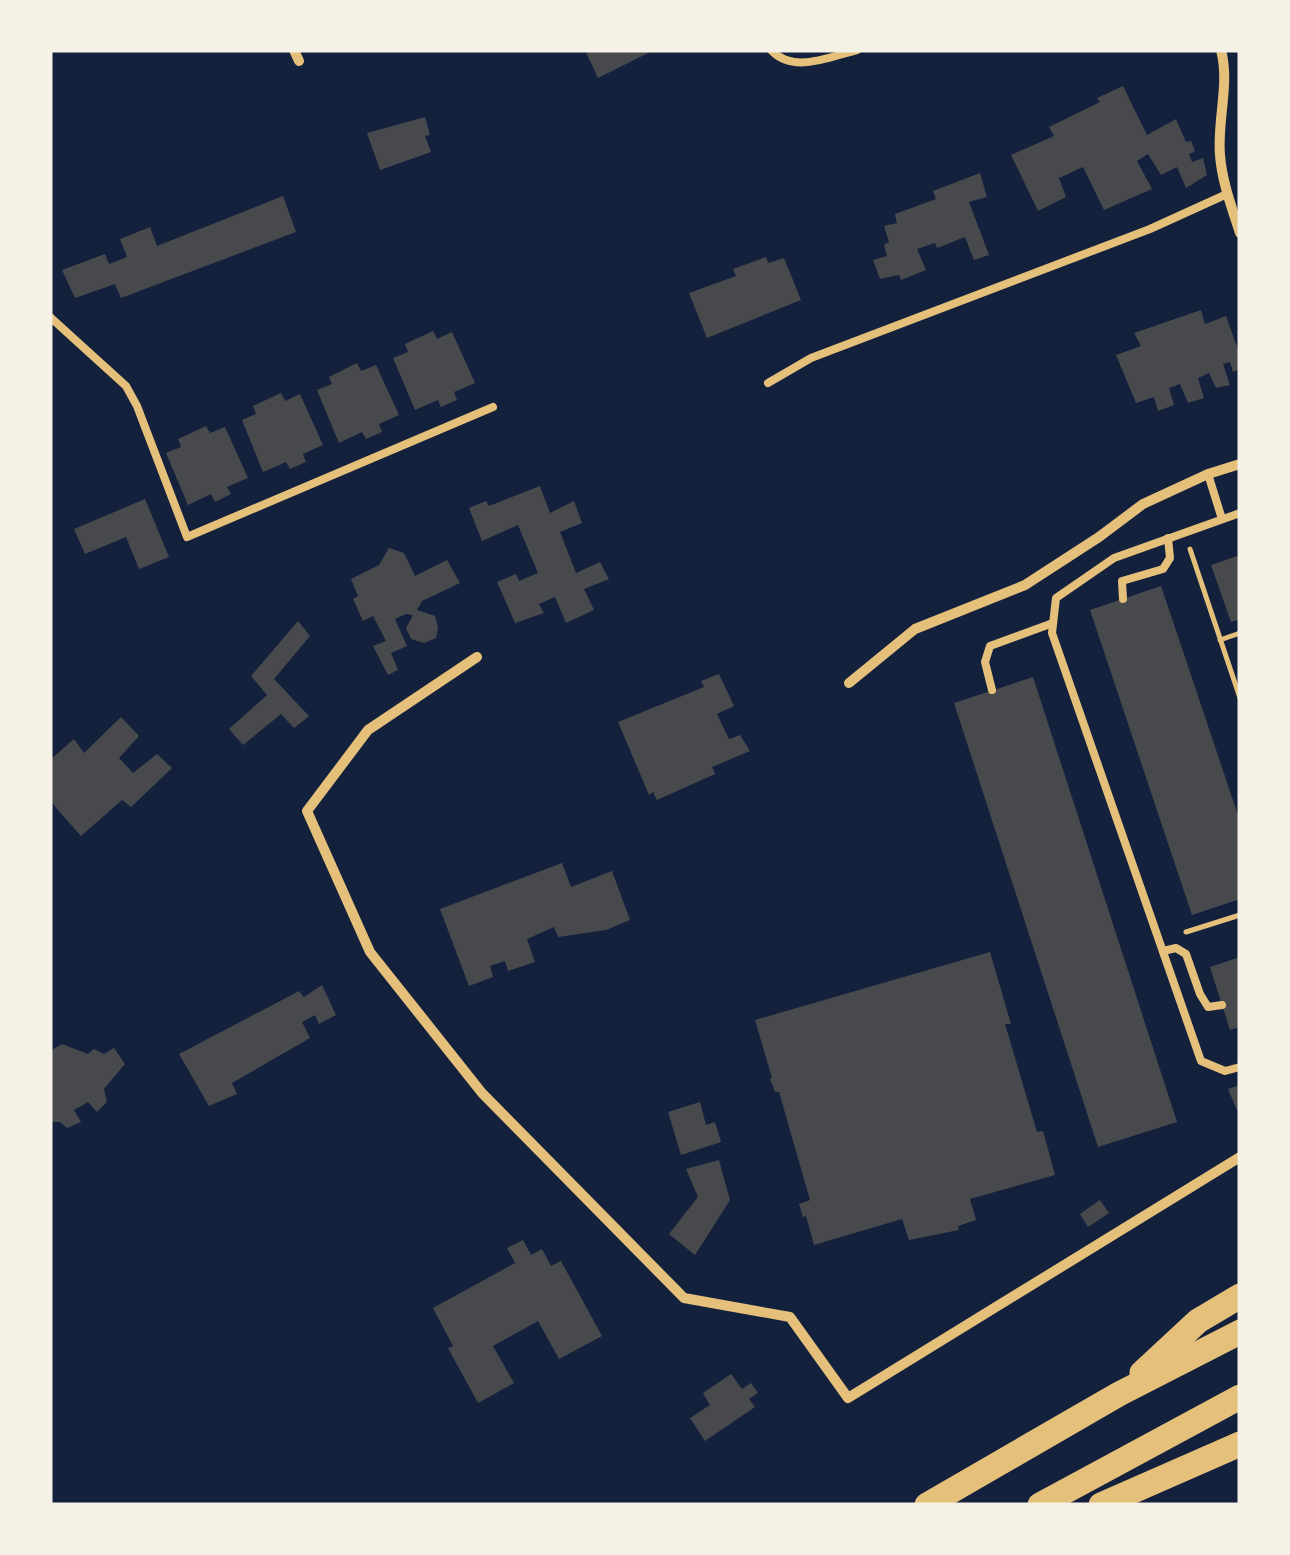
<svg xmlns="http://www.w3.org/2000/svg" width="1290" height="1555" font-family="'PT Sans Narrow',sans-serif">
<rect width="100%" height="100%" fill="#14213d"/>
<g fill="#48494c">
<polygon points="585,50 654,50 598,78"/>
<polygon points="1123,86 1147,135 1176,119 1186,142 1191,141 1195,151 1189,154 1192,162 1203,158 1207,175 1186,188 1177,167 1161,175 1148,154 1137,161 1152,189 1104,210 1083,167 1059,178 1066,197 1038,211 1011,155 1054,136 1049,127 1100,102 1097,98"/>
<polygon points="425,117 430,135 425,136 431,152 380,170 367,133"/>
<polygon points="980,173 987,197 969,202 989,255 974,260 965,237 937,248 935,243 917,249 926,270 901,280 899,275 880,279 873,260 887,256 884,245 889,242 884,226 897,223 895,214 936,199 933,191"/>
<polygon points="283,196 296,232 121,298 115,284 75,298 62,270 105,254 109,264 127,257 120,239 150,227 157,246"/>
<polygon points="766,257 768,263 784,258 801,300 707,338 689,293 736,276 733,269"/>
<polygon points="1201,310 1205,324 1226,316 1240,355 1240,369 1233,372 1230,362 1223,364 1230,385 1216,388 1209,373 1198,378 1204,398 1188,403 1180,384 1169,388 1174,405 1158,411 1154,397 1136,403 1116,355 1141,346 1134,333"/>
<polygon points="433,331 437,339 452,332 475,383 454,392 457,400 441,407 438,400 415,410 393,358 408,352 405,344"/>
<polygon points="357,363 361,371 376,365 399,415 379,424 382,432 366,439 362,432 339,443 317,390 332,384 329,377"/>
<polygon points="281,393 285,401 300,394 323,445 303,454 306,462 290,469 286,462 263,472 242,420 256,414 253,406"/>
<polygon points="206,426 210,433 225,427 248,478 227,487 231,494 215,502 211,494 188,505 166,453 181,447 178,439"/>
<polygon points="540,486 550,513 574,501 582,523 560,532 576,573 600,562 609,579 584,589 594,610 566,623 555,597 539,604 544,613 515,623 497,582 516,574 519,581 538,573 518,525 482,541 469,508 486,501 489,506"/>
<polygon points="145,499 169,557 139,569 126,537 85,554 74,529"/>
<polygon points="389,548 404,553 415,576 447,560 460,583 422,601 417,610 435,616 438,627 436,638 424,643 411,639 406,628 413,615 406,614 395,619 407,646 391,653 398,670 388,675 373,646 386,641 373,616 363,621 353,599 358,596 351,579 379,565"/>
<polygon points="1237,556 1240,565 1240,619 1231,622 1211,565"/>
<polygon points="1161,586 1240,821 1240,899 1192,915 1090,610"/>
<polygon points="298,621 310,636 274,679 309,716 294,728 281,714 243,745 229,729 267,695 251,676"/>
<polygon points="719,674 734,706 717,714 729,739 740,735 750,751 712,767 715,774 657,800 653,792 649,795 618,722 704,687 701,681"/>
<polygon points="1033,677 1177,1122 1098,1147 954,703"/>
<polygon points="121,717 139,736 119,758 133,773 157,754 172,768 131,807 122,800 81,836 50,801 50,760 74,739 84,753"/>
<polygon points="562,863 571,887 612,871 630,920 606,930 558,937 554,927 527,939 535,962 508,971 505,961 490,966 493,977 469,986 440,909"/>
<polygon points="990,952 1011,1024 1005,1024 1037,1132 1043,1131 1055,1175 970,1199 976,1220 958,1226 959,1230 909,1240 902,1219 814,1245 806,1216 803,1217 799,1204 810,1200 779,1092 775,1092 770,1079 772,1078 755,1020"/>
<polygon points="1240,957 1240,1027 1230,1030 1210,967"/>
<polygon points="322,985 336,1015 319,1024 315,1015 302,1022 310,1038 232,1083 237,1094 209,1106 179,1054 299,991 304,997"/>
<polygon points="62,1044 88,1054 94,1049 104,1054 114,1048 125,1064 104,1089 107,1102 97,1112 88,1102 74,1110 81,1122 67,1128 60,1122 50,1122 50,1051"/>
<polygon points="1240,1085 1240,1109 1237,1110 1228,1089"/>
<polygon points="700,1102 706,1125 715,1122 721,1142 681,1155 668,1112"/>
<polygon points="719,1160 730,1200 695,1255 669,1234 698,1197 686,1169"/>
<polygon points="1100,1200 1109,1213 1088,1227 1080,1214"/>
<polygon points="523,1240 531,1255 542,1249 551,1266 561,1261 602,1336 559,1359 538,1321 493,1346 514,1383 478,1403 448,1348 453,1346 433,1308 515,1263 507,1248"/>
<polygon points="731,1374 742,1389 751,1383 758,1393 749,1399 755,1407 705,1441 690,1418 710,1405 703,1393"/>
</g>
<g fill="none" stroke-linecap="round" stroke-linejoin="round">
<g stroke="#e5c07b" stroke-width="5">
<polyline points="1190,549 1240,698"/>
<polyline points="1220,640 1240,633"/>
<polyline points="1186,932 1240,915"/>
</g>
<g stroke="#e5c07b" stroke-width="8">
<path d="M771,50c22,24 58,7 86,0"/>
<polyline points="50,317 126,386 137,406 187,537 493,407"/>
<polyline points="768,383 811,358 1150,229 1227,194"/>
<polyline points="1208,474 1222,519"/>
<polyline points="1240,513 1114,558 1056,598 1052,633 1201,1061 1225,1071 1240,1067"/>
<polyline points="1123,599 1122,581 1163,569 1170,558 1168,538"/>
<polyline points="992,690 985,662 990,646 1053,623"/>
<polyline points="1163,951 1176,948 1186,954 1200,994 1208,1007 1222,1005"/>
</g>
<g stroke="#e5c07b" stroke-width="10">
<polyline points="294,50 299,61"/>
<path d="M1221,50c9,34 -4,70 -1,105 2,27 12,53 20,78"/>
<polyline points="477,657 368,730 307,811 370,952 482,1093 684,1298 790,1317 848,1398 1240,1157"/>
<polyline points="849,683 915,629 1025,585 1099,537 1143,504 1208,474 1240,464"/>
</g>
<g stroke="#e5c07b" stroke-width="25">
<polyline points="1142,1373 1198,1321 1240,1296"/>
<polyline points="927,1505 1119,1394 1240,1332"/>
<polyline points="1040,1505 1240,1397"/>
<polyline points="1101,1505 1240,1444"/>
</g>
</g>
<rect width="1290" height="1555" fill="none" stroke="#f6f1e7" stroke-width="105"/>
</svg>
